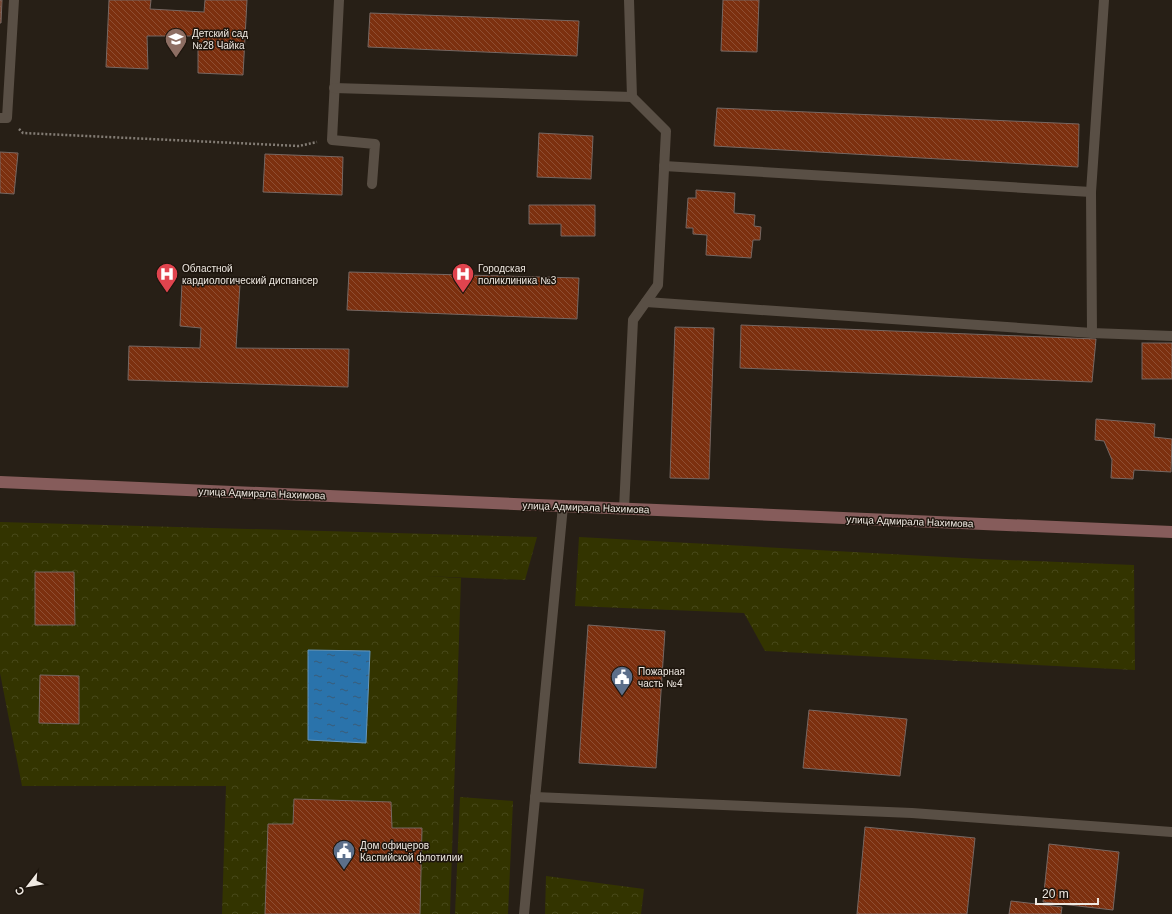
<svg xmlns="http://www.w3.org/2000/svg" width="1172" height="914" font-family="Helvetica,sans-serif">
<defs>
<pattern id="forest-crowns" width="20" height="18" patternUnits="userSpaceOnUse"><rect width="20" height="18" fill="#333400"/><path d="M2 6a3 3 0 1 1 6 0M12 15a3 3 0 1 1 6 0" fill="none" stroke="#474819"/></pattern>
<pattern id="water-ripples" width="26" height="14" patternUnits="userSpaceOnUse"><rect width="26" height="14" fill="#2a73ab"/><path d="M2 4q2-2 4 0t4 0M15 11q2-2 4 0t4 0" fill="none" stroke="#395c78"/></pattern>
<pattern id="building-back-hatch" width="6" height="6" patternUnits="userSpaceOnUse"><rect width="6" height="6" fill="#7c300f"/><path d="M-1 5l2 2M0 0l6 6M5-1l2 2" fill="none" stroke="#8f4e32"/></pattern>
</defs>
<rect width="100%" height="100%" fill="#271f16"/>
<g fill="url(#forest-crowns)">
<polygon points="0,522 537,537 525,580 424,576 461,578 450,914 222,914 226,786 22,786 0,673"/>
<polygon points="579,537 982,559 1134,565 1135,670 765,651 744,613 575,606"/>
<polygon points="460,797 513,801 508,914 455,914"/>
<polygon points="546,876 644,889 641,914 545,914"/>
</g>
<polygon fill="url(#water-ripples)" stroke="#6596bc" points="308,650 370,651 366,743 308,740"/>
<g fill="url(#building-back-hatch)" stroke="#766762">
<polygon points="0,0 2,0 1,23 0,23"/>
<polygon points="109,0 151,0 150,9 204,12 205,0 247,0 243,75 198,73 198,36 147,36 148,69 106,67"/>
<polygon points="723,0 759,0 757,52 721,51"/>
<polygon points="370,13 579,21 577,56 368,47"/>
<polygon points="717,108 1079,124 1078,167 714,146"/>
<polygon points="539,133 593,136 591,179 537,177"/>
<polygon points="0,152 18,153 14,194 0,193"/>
<polygon points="265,154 343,157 342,195 263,192"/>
<polygon points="696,190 735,193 734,213 755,215 754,226 761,227 760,240 753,240 751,258 706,255 707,235 693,234 693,228 686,228 688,198 696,198"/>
<polygon points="529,205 595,205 595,236 561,236 561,224 529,224"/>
<polygon points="349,272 579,278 577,319 347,310"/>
<polygon points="182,283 240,284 236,348 349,349 348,387 128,380 129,346 200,348 201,328 180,326"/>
<polygon points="741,325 1096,339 1092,382 740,368"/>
<polygon points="675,327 714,328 709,479 670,478"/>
<rect x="1142" y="343" width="30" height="36"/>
<polygon points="1096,419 1155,424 1154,437 1172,439 1171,472 1134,470 1133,479 1111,478 1112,460 1104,441 1095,440"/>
<polygon points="35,572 74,572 75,625 35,625"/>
<polygon points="588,625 665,631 656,768 579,763"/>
<polygon points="40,675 79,676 79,724 39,723"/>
<polygon points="809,710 907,719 900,776 803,768"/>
<polygon points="294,799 391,802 392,828 422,828 420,914 265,914 268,824 293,824"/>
<polygon points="865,827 975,838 967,914 857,914"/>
<polygon points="1049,844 1119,852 1113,910 1043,902"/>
<polygon points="1011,901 1062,907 1061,914 1009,914"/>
</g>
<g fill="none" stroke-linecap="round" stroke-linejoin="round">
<polyline stroke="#837c74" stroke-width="2.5" stroke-dasharray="2 2" stroke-linecap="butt" points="19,129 23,133 299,146 317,142"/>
<g stroke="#594f45" stroke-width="10">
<polyline points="339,0 332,140 375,144 372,184"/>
<polyline points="334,88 632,97"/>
<polyline points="0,118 7,118 14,0"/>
<polyline points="664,166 1091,192"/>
<polyline points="646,302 1092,333 1172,336"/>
<polyline points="1092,333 1091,192 1104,0"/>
<polyline points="624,509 633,320 658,285 666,131 632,97 629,0"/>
<polyline points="535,797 912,813 1172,832"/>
<polyline points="524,914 563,506"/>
</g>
<polyline stroke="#865c5b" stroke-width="12" points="0,482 1172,532"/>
</g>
<defs>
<g id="school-pin" transform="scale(1.15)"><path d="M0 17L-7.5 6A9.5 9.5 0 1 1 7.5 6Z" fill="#8d6e63" stroke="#1d150d"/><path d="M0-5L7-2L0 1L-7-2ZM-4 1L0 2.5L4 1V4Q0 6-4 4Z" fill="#fff"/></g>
<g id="hospital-pin" transform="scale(1.15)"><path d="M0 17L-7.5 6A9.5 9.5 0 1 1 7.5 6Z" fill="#e0444e" stroke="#1d150d"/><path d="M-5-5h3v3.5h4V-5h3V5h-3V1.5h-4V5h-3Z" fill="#fff"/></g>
<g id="civic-pin" transform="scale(1.15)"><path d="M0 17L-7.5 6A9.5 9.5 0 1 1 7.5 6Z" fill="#5c6f8a" stroke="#1d150d"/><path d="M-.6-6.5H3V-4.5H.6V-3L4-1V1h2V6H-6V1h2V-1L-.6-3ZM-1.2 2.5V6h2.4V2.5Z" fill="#fff"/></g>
</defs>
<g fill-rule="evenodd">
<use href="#school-pin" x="176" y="39"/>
<use href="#hospital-pin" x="167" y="274"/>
<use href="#hospital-pin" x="463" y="274"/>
<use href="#civic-pin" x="622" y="677"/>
<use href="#civic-pin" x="344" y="851"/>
</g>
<g text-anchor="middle" stroke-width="3" stroke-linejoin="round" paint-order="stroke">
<g font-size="10" fill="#efe9e2" stroke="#1d150d" text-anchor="start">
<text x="192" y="37">Детский сад<tspan x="192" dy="12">№28 Чайка</tspan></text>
<text x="182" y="272">Областной<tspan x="182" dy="12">кардиологический диспансер</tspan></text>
<text x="478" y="272">Городская<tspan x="478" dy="12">поликлиника №3</tspan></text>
<text x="638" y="675">Пожарная<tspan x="638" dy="12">часть №4</tspan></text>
<text x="360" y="849">Дом офицеров<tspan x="360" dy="12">Каспийской флотилии</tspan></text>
</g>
<g font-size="10" fill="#efe9e2" stroke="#1d150d">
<text transform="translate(262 493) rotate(2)" y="4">улица Адмирала Нахимова</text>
<text transform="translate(586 507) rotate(2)" y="4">улица Адмирала Нахимова</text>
<text transform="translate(910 521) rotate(2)" y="4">улица Адмирала Нахимова</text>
</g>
</g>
<g transform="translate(28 886) rotate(239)" stroke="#1d150d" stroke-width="3" paint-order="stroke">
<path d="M0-3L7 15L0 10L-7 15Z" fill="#efe9e2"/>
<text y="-6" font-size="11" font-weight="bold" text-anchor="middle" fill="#efe9e2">С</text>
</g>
<path d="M1036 898v6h62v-6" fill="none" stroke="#efe9e2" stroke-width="2"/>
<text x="1042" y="898" font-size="12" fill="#efe9e2" stroke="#1d150d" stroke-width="3" paint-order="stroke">20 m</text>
</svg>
